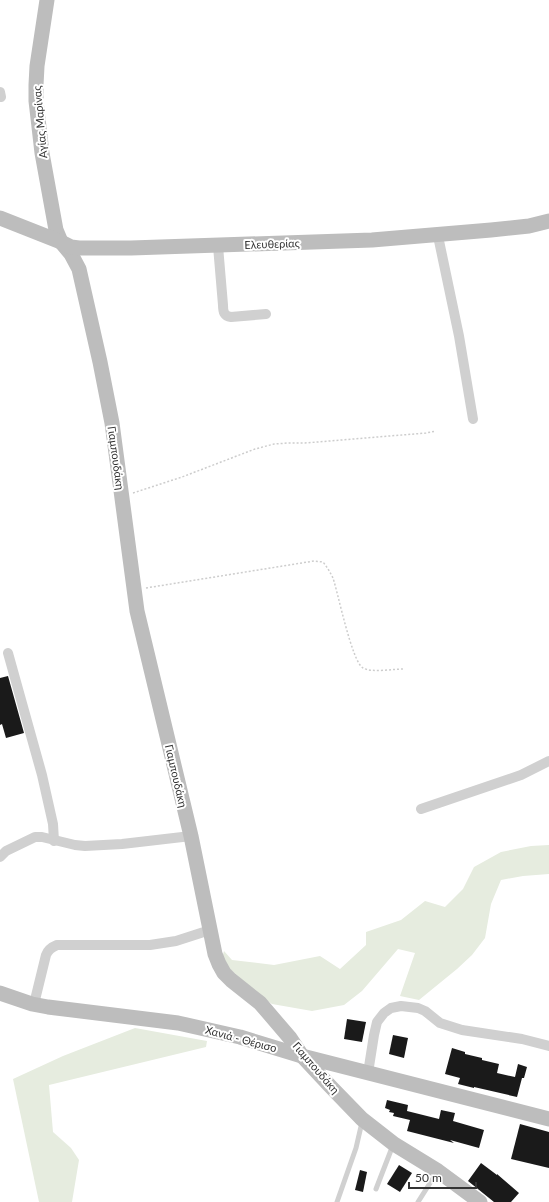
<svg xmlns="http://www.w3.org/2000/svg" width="549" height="1202" font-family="Lato,sans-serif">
<rect width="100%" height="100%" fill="#fff"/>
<g fill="#e6ecdf">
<polygon points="549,845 549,874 523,876 501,880 491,904 485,938 472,955 457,969 419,1000 400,996 415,953 398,949 362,991 344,1005 312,1011 272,1004 258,994 221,961 224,951 232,960 274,965 320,956 340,969 366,945 366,932 401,920 425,901 445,907 463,889 474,867 501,852 531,846"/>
<polygon points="135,1028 207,1041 206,1047 49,1085 53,1132 71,1148 79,1160 72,1202 39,1202 13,1079 63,1056"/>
</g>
<g fill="#1a1a1a">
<polygon points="8,676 24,733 6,738 2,724 0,725 0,678"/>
<polygon points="347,1019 366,1022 362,1042 344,1039"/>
<polygon points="393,1035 408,1038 404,1058 389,1054"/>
<polygon points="452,1048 465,1052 465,1054 482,1058 482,1060 499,1064 497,1073 515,1077 518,1064 527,1067 524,1078 522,1078 517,1097 474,1087 474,1088 458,1084 460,1078 445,1074"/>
<polygon points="387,1100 408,1105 407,1111 439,1119 441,1110 455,1113 453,1121 484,1130 479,1148 450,1140 454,1143 407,1131 410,1120 393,1116 394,1113 389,1112 390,1110 385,1108"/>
<polygon points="520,1124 549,1132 549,1168 511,1159"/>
<polygon points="481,1163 497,1175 497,1174 519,1193 511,1202 494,1202 468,1181"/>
<polygon points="399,1165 412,1173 400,1192 387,1184"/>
<polygon points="360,1170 367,1172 363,1192 355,1190"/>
</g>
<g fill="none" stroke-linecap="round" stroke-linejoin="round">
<g stroke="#cdcdcd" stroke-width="1.5" stroke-dasharray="2 2" stroke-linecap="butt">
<polyline points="133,493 182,477 255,449 274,444 288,443 305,443 426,433 436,431"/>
<path d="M146,588l168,-27 9,1c4,5 7,10 10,16 5,15 19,84 30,90 9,5 30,1 40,1"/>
</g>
<g stroke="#d0d0d0" stroke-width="5">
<polyline points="376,1189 393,1145"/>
<polyline points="337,1202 356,1148 362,1122"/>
<polyline points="418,1202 437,1172"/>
</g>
<g stroke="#d0d0d0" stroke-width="10">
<polyline points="0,92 1,97"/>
<polyline points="438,236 459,336 473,419"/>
<path d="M218,246l5,59c0,7 1,11 8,12l35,-3"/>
<polyline points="8,653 42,775 53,824 54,841"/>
<polyline points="421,809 521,775 549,761"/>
<polyline points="0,857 6,851 35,837 42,837 75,845 85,846 122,844 191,836"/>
<path d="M34,1004l12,-49c2,-5 6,-8 11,-10h93l26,-4 34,-11"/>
<polyline points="368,1073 374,1035 377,1022 384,1013 391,1008 401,1006 418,1008 425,1011 440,1023 462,1030 522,1039 549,1046"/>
</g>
<g stroke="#bdbdbd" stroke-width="15">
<polyline points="47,0 37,66 36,85 36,101 42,153 56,230 61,242 71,254 79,269 100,362 112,423 137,611 191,836 215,954 219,964 224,973 231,980 260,1003 290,1038 302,1056 330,1086 362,1119 394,1144 438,1171 480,1202"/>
<polyline points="0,218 61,242 71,247 79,248 131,248 372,240 491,230 529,226 549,221"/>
<polyline points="0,993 32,1004 48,1007 178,1023 240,1037 302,1056 549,1119"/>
</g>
</g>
<g text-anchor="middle" stroke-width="4" stroke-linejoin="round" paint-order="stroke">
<g font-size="11" fill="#333" stroke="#fff">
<text transform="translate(40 122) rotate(-95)" y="4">Αγίας Μαρίνας</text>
<text transform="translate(272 244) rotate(-2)" y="4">Ελευθερίας</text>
<text transform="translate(116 458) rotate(82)" y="4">Γιαμπουδάκη</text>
<text transform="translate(176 776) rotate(77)" y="4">Γιαμπουδάκη</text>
<text transform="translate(241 1039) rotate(15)" y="4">Χανιά - Θέρισο</text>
<text transform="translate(316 1068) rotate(49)" y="4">Γιαμπουδάκη</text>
</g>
</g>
<path d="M409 1182v6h67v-6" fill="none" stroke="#333333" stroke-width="2"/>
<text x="415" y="1182" font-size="12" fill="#333333" stroke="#ffffff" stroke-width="3" paint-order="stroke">50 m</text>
</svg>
